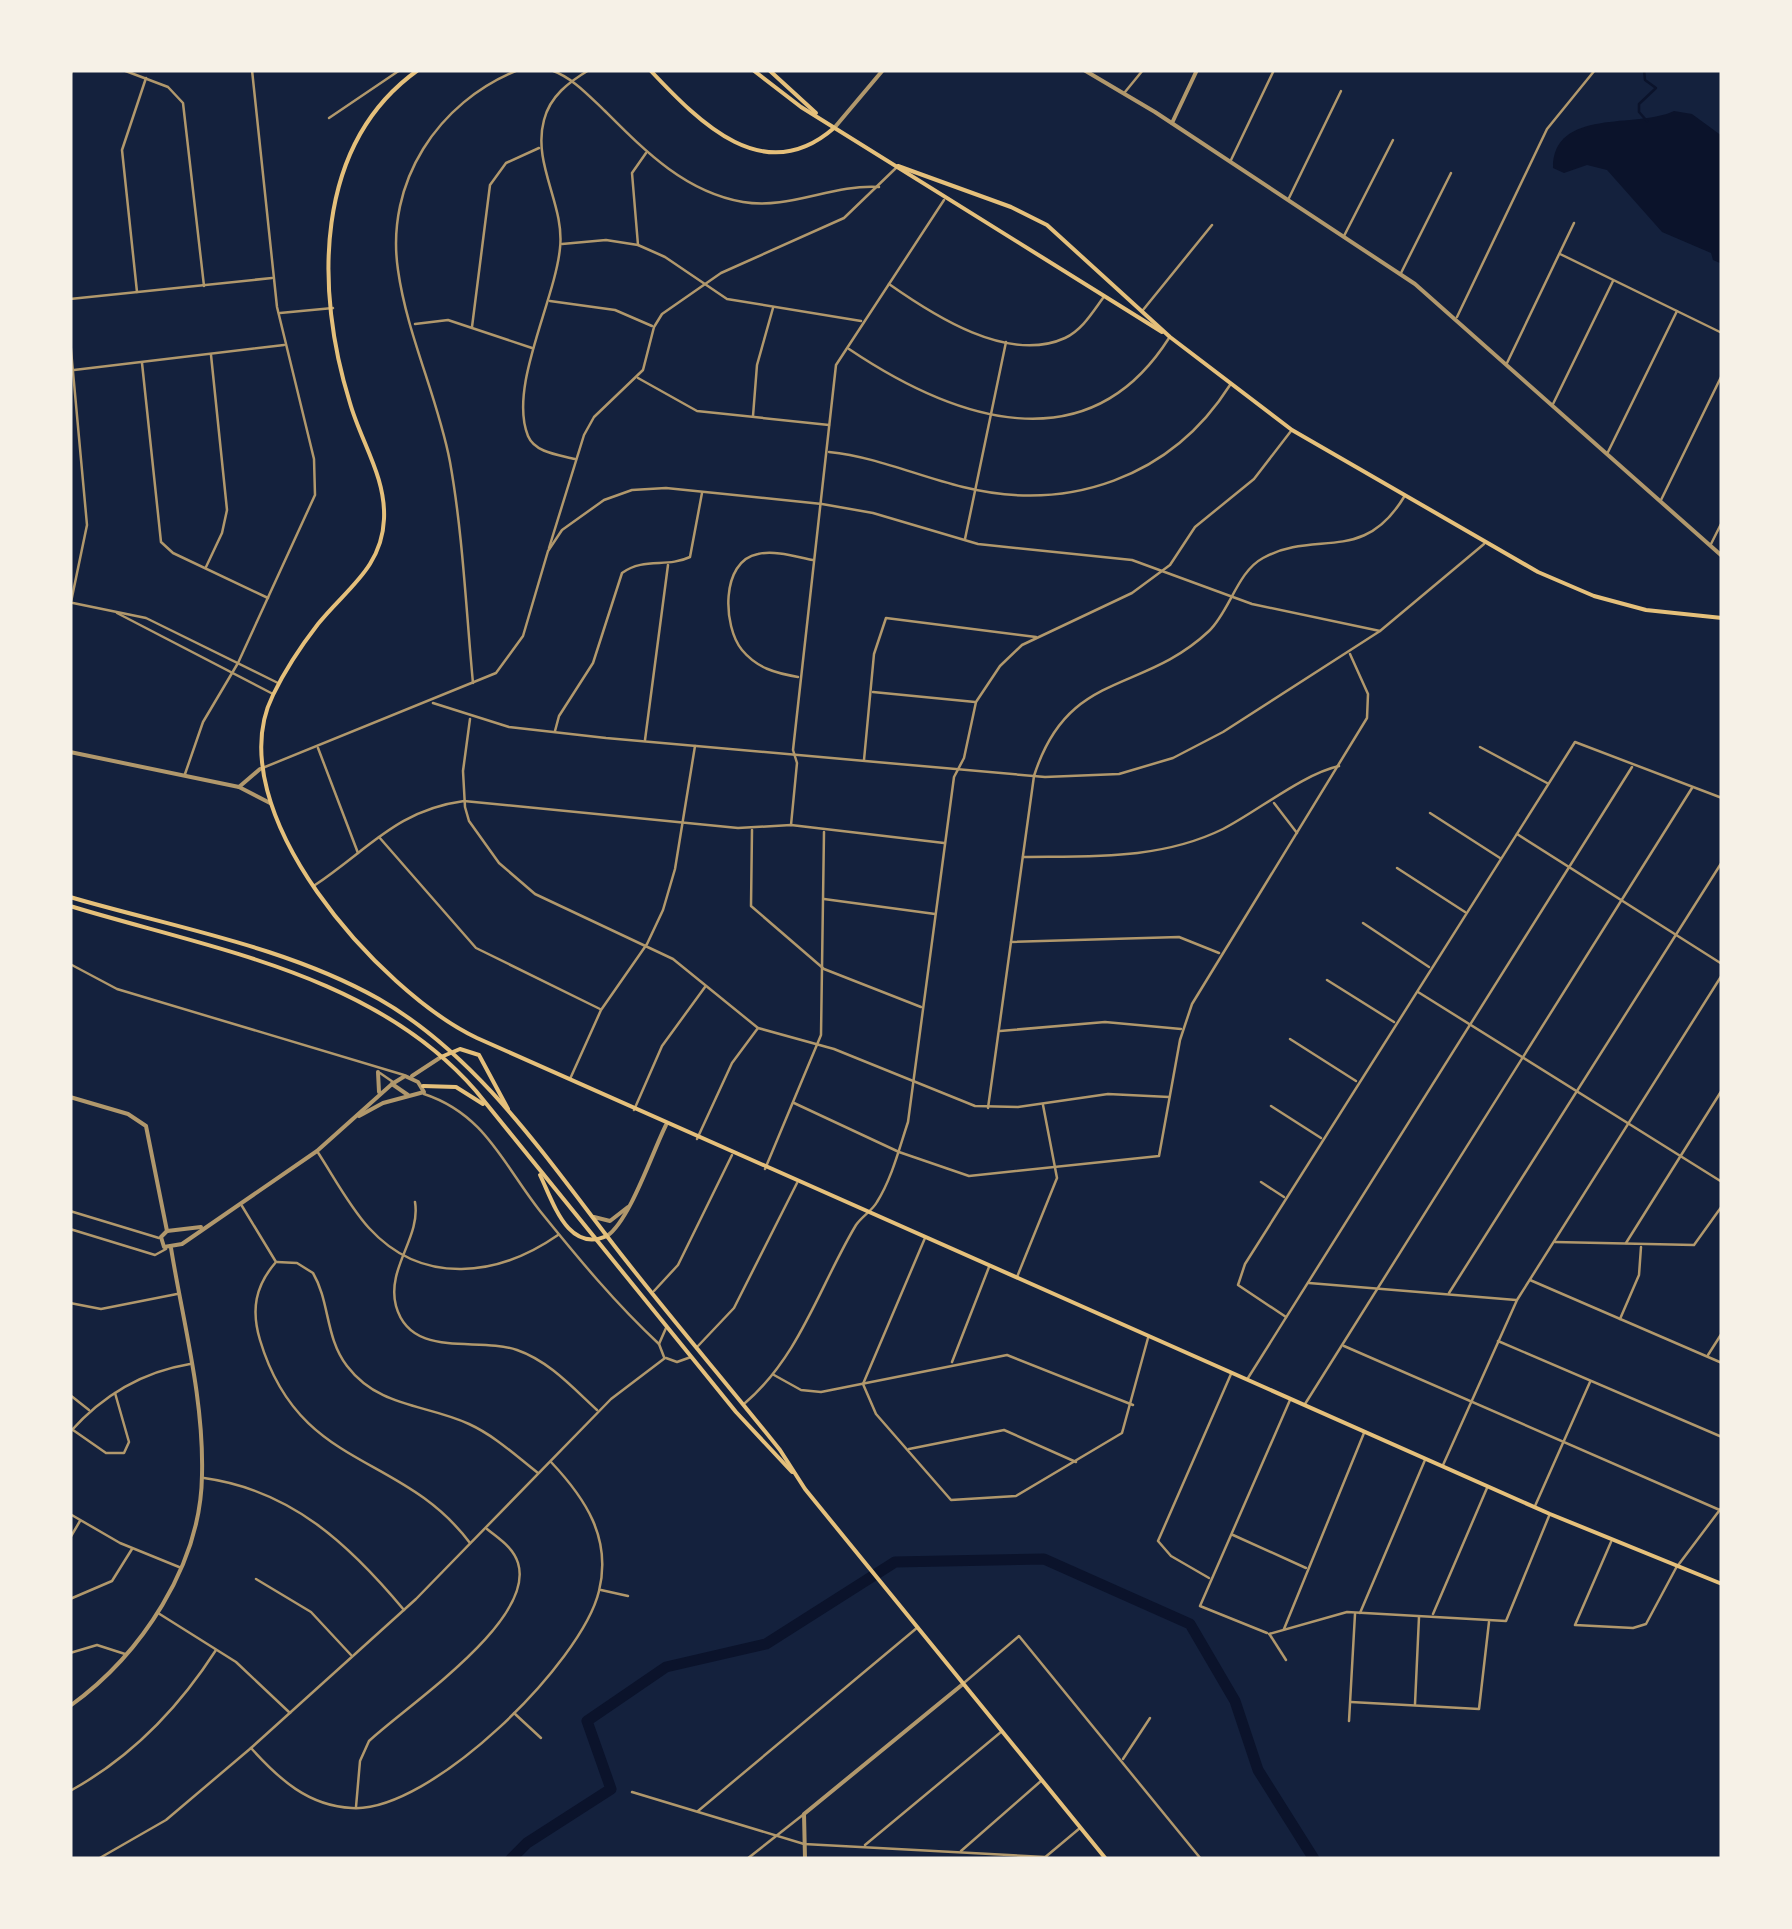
<svg xmlns="http://www.w3.org/2000/svg" width="1792" height="1929" font-family="Barlow,sans-serif">
<rect width="100%" height="100%" fill="#14213d"/>
<path fill="#0b132b" d="M1674,111l18,3 30,22v128l-9,-4 -2,-7 -49,-21 -55,-62 -20,-5 -23,8 -11,-5c0,-61 84,-39 121,-57z"/>
<g fill="none" stroke-linecap="round" stroke-linejoin="round">
<polyline stroke="#0b132b" stroke-width="2.5" points="1644,70 1645,80 1656,88 1639,104 1639,112 1647,121"/>
<polyline stroke="#0b132b" stroke-width="11" points="511,1859 527,1843 611,1789 587,1721 666,1667 766,1644 895,1562 1044,1559 1190,1624 1235,1701 1258,1770 1314,1859"/>
<g stroke="#b1986c" stroke-width="2.5">
<polyline points="123,70 168,87 183,103 204,286"/>
<path d="M551,70c22,8 37,25 54,41 40,40 80,81 138,91 46,8 89,-18 136,-15"/>
<polyline points="70,76 72,70"/>
<polyline points="1125,92 1143,70"/>
<polyline points="329,118 400,70"/>
<polyline points="1231,160 1274,70"/>
<polyline points="1289,198 1341,91"/>
<polyline points="1344,236 1393,140"/>
<polyline points="562,244 606,240 638,245 665,257 727,299 861,321"/>
<polyline points="638,245 632,173 646,153"/>
<polyline points="1560,254 1722,333"/>
<polyline points="1401,273 1451,173"/>
<path d="M889,284c44,31 119,80 176,54 17,-8 27,-25 38,-40"/>
<polyline points="137,292 122,150 146,78"/>
<polyline points="70,299 272,278"/>
<polyline points="550,301 615,310 652,326"/>
<polyline points="1143,310 1212,225"/>
<polyline points="280,313 333,308"/>
<polyline points="1457,317 1547,129 1595,70"/>
<polyline points="415,324 448,320 532,348"/>
<polyline points="472,327 490,185 506,163 539,148"/>
<polyline points="70,339 87,525 71,602"/>
<path d="M849,349c104,70 238,118 320,-11"/>
<polyline points="142,363 161,542 173,553 268,598"/>
<polyline points="1507,363 1574,223"/>
<polyline points="74,370 284,345"/>
<polyline points="638,378 697,411 829,425"/>
<polyline points="1553,404 1613,281"/>
<polyline points="753,416 757,365 773,308"/>
<path d="M829,452c48,5 88,24 134,35 105,26 208,-9 267,-102"/>
<polyline points="1608,452 1677,311"/>
<path d="M575,459c-15,-4 -40,-6 -47,-23 -20,-49 27,-135 32,-188 5,-43 -28,-84 -16,-128 6,-24 25,-38 45,-50"/>
<polyline points="1661,500 1722,375"/>
<polyline points="965,539 1006,342"/>
<polyline points="1711,544 1722,522"/>
<polyline points="549,548 584,435 594,417 643,370 654,327 662,314 721,273 844,218 897,167"/>
<polyline points="206,567 222,533 227,510 211,355"/>
<polyline points="73,603 146,618 278,683"/>
<polyline points="117,613 273,694"/>
<path d="M798,677c-23,-4 -41,-9 -56,-27 -19,-23 -22,-89 16,-96 17,-4 39,3 55,6"/>
<path d="M473,683c-7,-73 -10,-148 -23,-221 -12,-64 -43,-127 -52,-192 -13,-88 40,-168 120,-200"/>
<polyline points="873,692 975,702"/>
<polyline points="433,703 509,727 606,738 1045,777 1119,774 1173,758 1223,732 1380,631 1484,544"/>
<polyline points="470,719 463,771 465,807 469,821 499,863 535,894 673,959 758,1028 834,1049 975,1106 1018,1107 1108,1094 1169,1097"/>
<path d="M555,731l4,-15 34,-53 29,-90c22,-16 45,-5 68,-16l12,-64"/>
<polyline points="645,740 668,565"/>
<polyline points="1480,747 1547,783"/>
<polyline points="318,748 358,853"/>
<polyline points="864,760 874,654 886,618 1036,637"/>
<polyline points="260,769 496,673 523,636 548,551 562,530 604,500 632,490 666,488 822,504 873,513 978,544 1132,560 1252,604 1380,631"/>
<polyline points="185,774 203,722 238,663 315,495 314,459 277,307 252,70"/>
<polyline points="1274,803 1297,833"/>
<polyline points="1430,813 1500,858"/>
<polyline points="791,825 797,763 793,750 836,365 944,200"/>
<polyline points="752,830 751,906 824,969 921,1007"/>
<polyline points="1517,834 1722,964"/>
<polyline points="379,837 476,948 600,1009"/>
<path d="M1023,857c68,-1 137,3 200,-28 35,-18 80,-55 116,-63"/>
<polyline points="1397,868 1465,912"/>
<path d="M315,885c54,-36 82,-75 149,-84l274,27 53,-3 153,18"/>
<polyline points="824,899 935,914"/>
<polyline points="1363,923 1429,967"/>
<polyline points="1011,942 1179,937 1219,953"/>
<polyline points="70,964 117,989 404,1075"/>
<polyline points="1327,980 1394,1022"/>
<polyline points="1418,992 1722,1182"/>
<polyline points="1000,1031 1105,1022 1181,1029"/>
<polyline points="1290,1039 1356,1081"/>
<polyline points="380,1073 393,1082"/>
<polyline points="570,1079 601,1010 647,944 663,910 675,869 695,746"/>
<path d="M424,1094c61,20 79,70 116,117 38,47 75,92 119,133"/>
<polyline points="794,1103 899,1152 969,1176 1159,1156 1180,1040 1192,1004 1367,718 1368,694 1350,654"/>
<polyline points="1271,1106 1321,1138"/>
<path d="M988,1108l46,-332c34,-107 107,-81 175,-145 21,-20 28,-59 54,-73 53,-29 100,7 141,-61"/>
<polyline points="634,1110 662,1046 705,987"/>
<polyline points="697,1139 732,1063 758,1028"/>
<path d="M317,1151c17,26 32,55 52,77 54,59 130,48 189,7"/>
<polyline points="765,1169 821,1035 824,832"/>
<polyline points="1261,1182 1284,1197"/>
<path d="M415,1202c6,36 -29,66 -19,104 15,54 81,30 121,44 32,11 56,38 80,60"/>
<path d="M242,1206l34,56c-21,24 -25,48 -16,78 39,131 141,111 210,203"/>
<polyline points="70,1211 159,1238"/>
<polyline points="70,1229 155,1255 166,1249"/>
<polyline points="925,1238 863,1384 876,1414 951,1500 1016,1496 1122,1433 1148,1338"/>
<polyline points="1555,1242 1694,1245 1722,1206"/>
<polyline points="1626,1243 1722,1090"/>
<path d="M277,1262l20,1 16,10c17,29 12,64 34,93 32,42 79,38 122,58 26,12 46,31 69,49"/>
<polyline points="1017,1277 1057,1178 1043,1105"/>
<polyline points="1530,1280 1722,1363"/>
<polyline points="1309,1283 1516,1300"/>
<polyline points="654,1291 678,1265 732,1155"/>
<polyline points="1449,1293 1722,862"/>
<polyline points="70,1303 101,1309 177,1294"/>
<polyline points="1286,1317 1238,1285 1245,1264 1575,742 1722,798"/>
<polyline points="1620,1319 1639,1275 1641,1247"/>
<polyline points="1498,1341 1722,1437"/>
<polyline points="698,1346 734,1308 797,1183"/>
<polyline points="1344,1346 1722,1511"/>
<polyline points="1708,1355 1722,1333"/>
<polyline points="664,1357 659,1344 666,1328"/>
<polyline points="666,1358 677,1362 691,1357"/>
<polyline points="952,1362 989,1267"/>
<polyline points="774,1375 801,1390 821,1392 1007,1355 1133,1405"/>
<polyline points="1248,1378 1632,767"/>
<polyline points="70,1395 89,1410"/>
<path d="M745,1403c55,-47 75,-118 111,-178 6,-9 16,-14 21,-23 15,-24 22,-53 31,-80l46,-345 10,-19 12,-56 24,-36 22,-21 110,-52 38,-28 25,-38 59,-48 37,-48"/>
<polyline points="1305,1404 1692,788"/>
<polyline points="73,1430 106,1453 124,1453 129,1442 115,1393"/>
<path d="M70,1432c33,-37 71,-60 120,-68"/>
<polyline points="909,1449 1004,1430 1076,1462"/>
<polyline points="1443,1465 1517,1300 1722,975"/>
<path d="M204,1478c87,12 145,66 200,132"/>
<polyline points="1535,1506 1590,1382"/>
<polyline points="70,1514 120,1543 179,1567"/>
<polyline points="1233,1535 1306,1568"/>
<polyline points="70,1538 80,1521"/>
<polyline points="1611,1542 1575,1625 1633,1628 1646,1624 1676,1568 1722,1507"/>
<polyline points="1209,1578 1171,1556 1158,1541 1231,1374"/>
<polyline points="256,1579 311,1612 351,1655"/>
<polyline points="601,1590 628,1596"/>
<polyline points="70,1599 112,1581 132,1549"/>
<polyline points="158,1613 236,1662 290,1713"/>
<polyline points="1360,1613 1425,1460"/>
<polyline points="1433,1614 1487,1488"/>
<polyline points="1284,1629 1364,1433"/>
<polyline points="1267,1633 1200,1606 1290,1400"/>
<polyline points="1269,1634 1347,1612 1506,1621 1549,1516"/>
<polyline points="1270,1635 1286,1660"/>
<polyline points="70,1653 97,1645 125,1654"/>
<polyline points="965,1682 1019,1636 1201,1859"/>
<polyline points="1351,1702 1479,1709 1489,1622"/>
<polyline points="1415,1704 1419,1617"/>
<polyline points="514,1713 541,1738"/>
<polyline points="1349,1721 1355,1614"/>
<path d="M251,1748c28,31 57,58 101,60 78,5 230,-145 247,-217 13,-53 -14,-93 -48,-129"/>
<polyline points="1123,1759 1150,1718"/>
<path d="M70,1791c62,-34 108,-82 146,-141"/>
<polyline points="632,1792 804,1844 1045,1857"/>
<path d="M356,1807l4,-46 9,-20c37,-35 167,-120 149,-178 -5,-16 -19,-24 -31,-34"/>
<polyline points="698,1811 918,1627"/>
<polyline points="865,1845 1001,1732"/>
<polyline points="961,1851 1041,1781"/>
<polyline points="98,1859 166,1820 251,1748 416,1599 611,1399 665,1358"/>
<polyline points="747,1859 804,1814"/>
<polyline points="1043,1859 1080,1828"/>
</g>
<g stroke="#b1986c" stroke-width="4">
<polyline points="1084,70 1155,112 1415,284 1722,556"/>
<polyline points="1172,123 1197,70"/>
<polyline points="835,127 883,70"/>
<polyline points="70,752 239,787 270,803"/>
<polyline points="239,787 260,769"/>
<polyline points="378,1072 379,1092"/>
<polyline points="412,1076 441,1057"/>
<polyline points="392,1084 408,1095"/>
<polyline points="70,1097 128,1114 146,1126 167,1231"/>
<polyline points="359,1116 383,1103 424,1092 418,1082 405,1076 392,1084"/>
<polyline points="594,1217 610,1221 628,1207"/>
<polyline points="167,1231 161,1237 164,1247 182,1244 317,1151 392,1084"/>
<polyline points="167,1231 201,1227"/>
<path d="M607,1236c23,-16 45,-83 59,-111"/>
<path d="M70,1706c71,-51 131,-141 132,-231 2,-76 -19,-153 -31,-227"/>
<polyline points="805,1859 804,1814 963,1684"/>
</g>
<g stroke="#e5c07b" stroke-width="4">
<path d="M418,70c-105,75 -103,221 -68,333 11,39 36,74 34,116 -2,49 -38,70 -66,105 -17,22 -33,46 -45,71 -57,114 107,297 204,343l1073,476 172,70"/>
<path d="M650,70c50,53 114,119 184,58"/>
</g>
<g stroke="#e5c07b" stroke-width="4">
<polyline points="753,70 801,107 1162,332"/>
<polyline points="769,70 816,113"/>
<polyline points="898,166 1011,207 1047,225 1170,337 1292,430 1538,572 1594,596 1646,610 1722,618"/>
<path d="M70,897c102,30 215,49 309,102 98,56 166,157 234,245 54,70 112,137 167,206l25,39 301,370"/>
<path d="M70,906c141,43 305,68 406,185l260,321 56,60"/>
<polyline points="441,1057 460,1049 479,1055 508,1109"/>
<polyline points="423,1086 456,1087 483,1104"/>
<path d="M540,1175c14,29 28,78 67,61"/>
</g>
</g>
<rect width="1792" height="1929" fill="none" stroke="#f6f1e7" stroke-width="145"/>
</svg>
